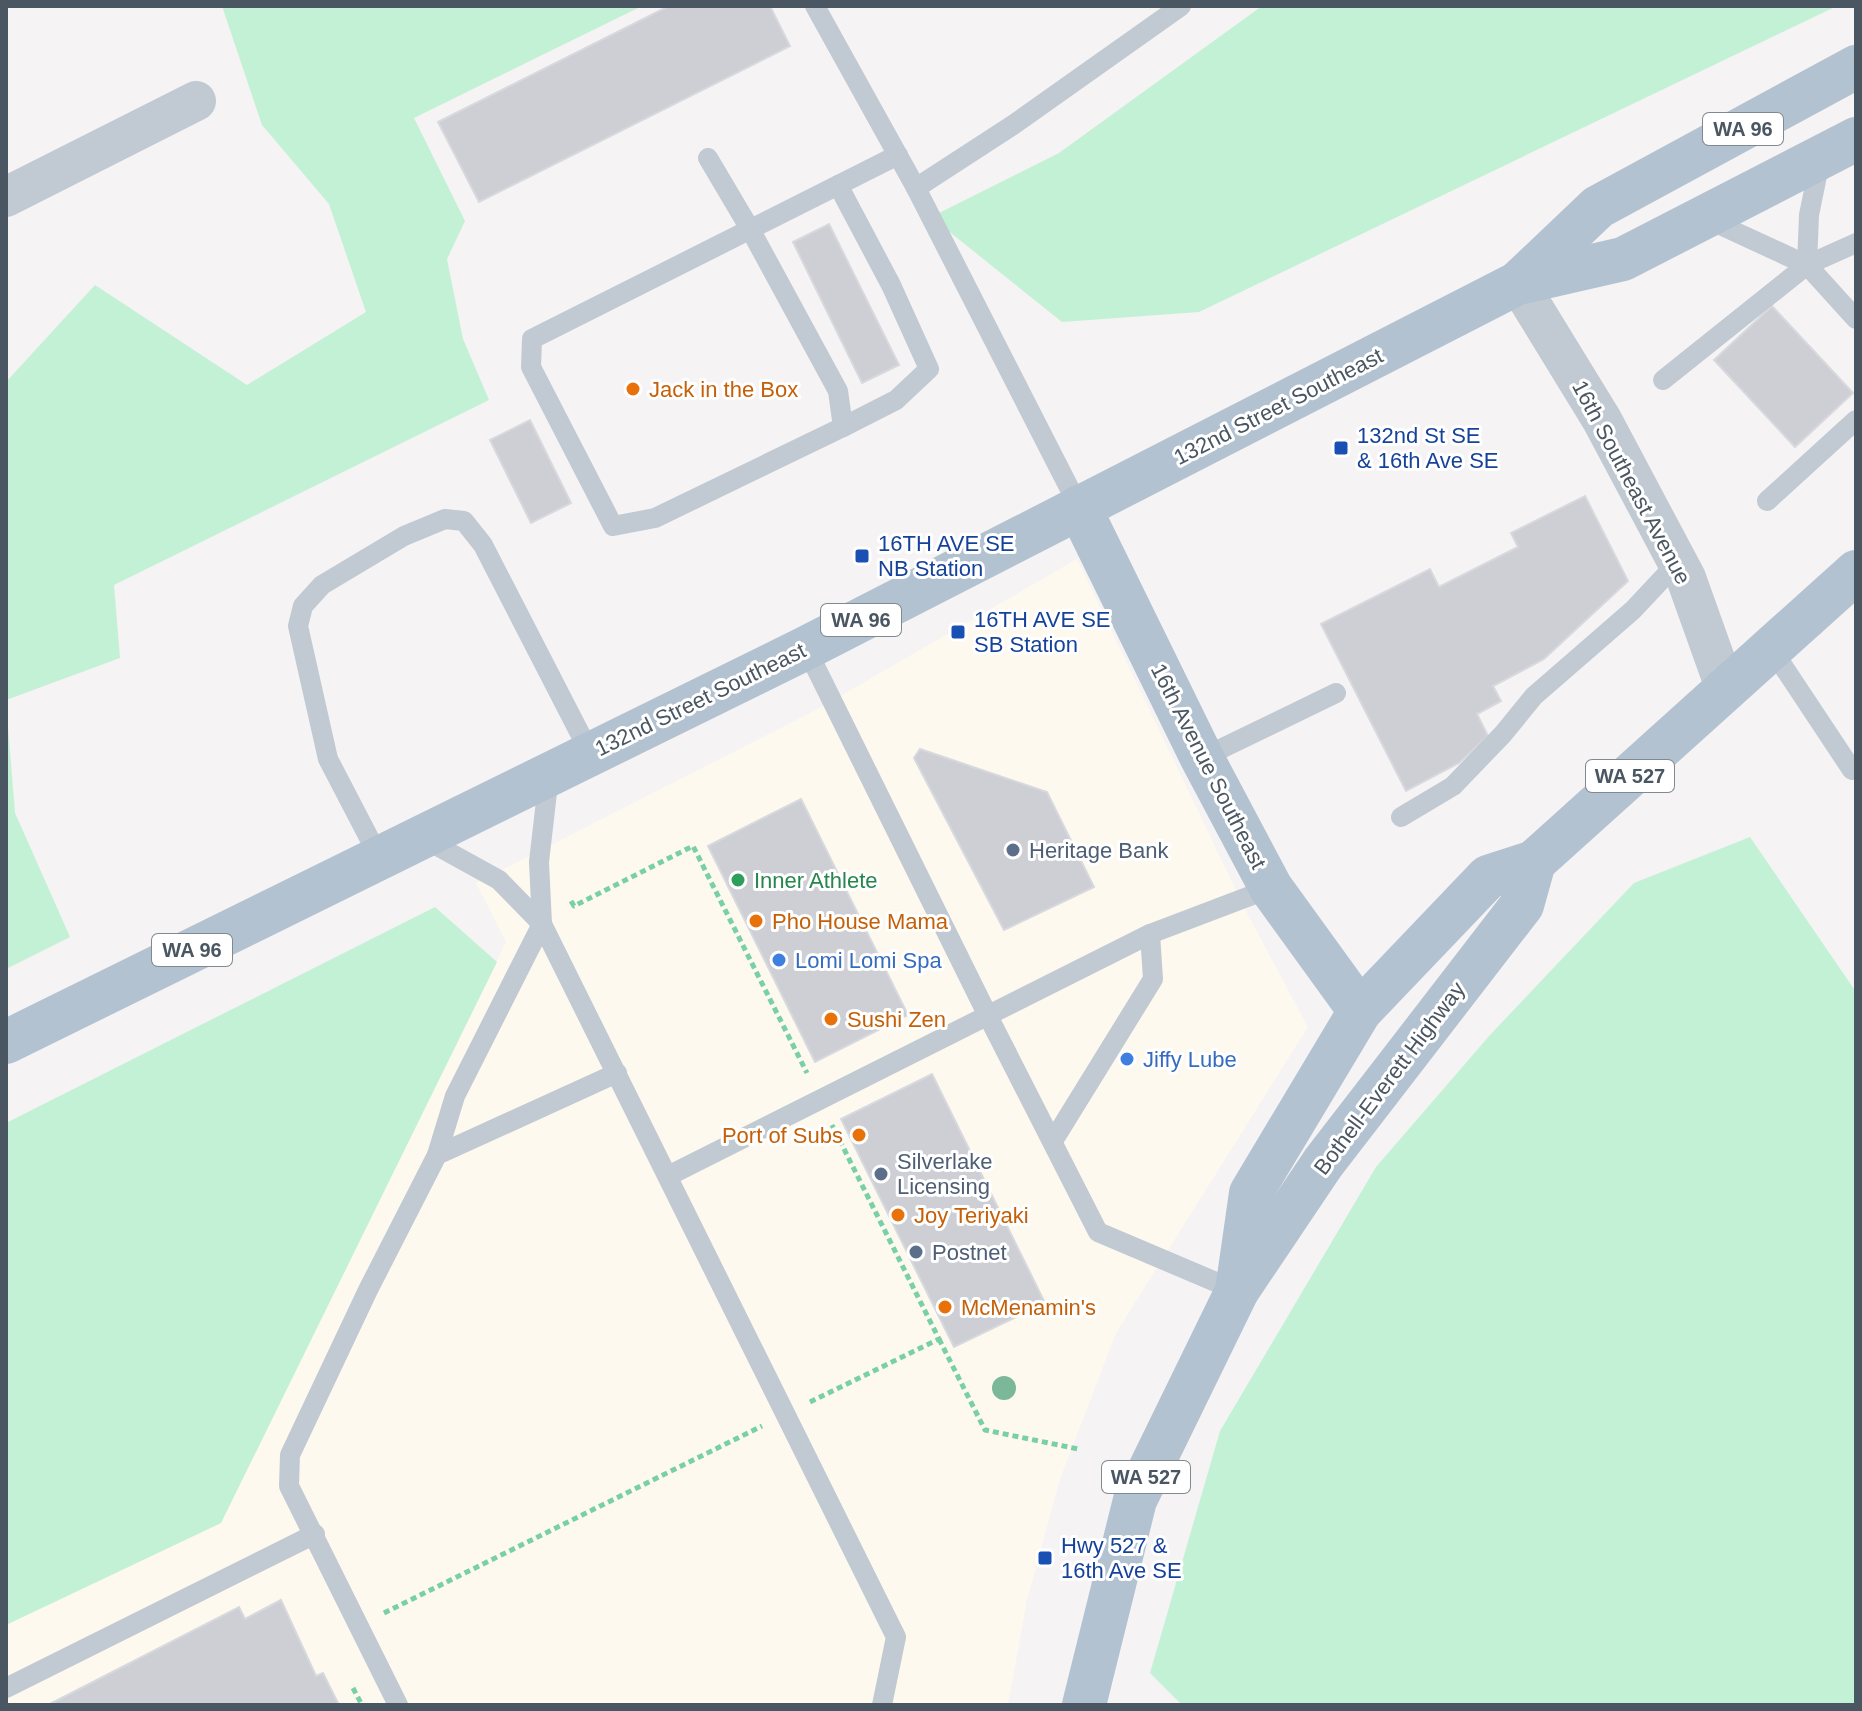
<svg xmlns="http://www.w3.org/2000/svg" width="1862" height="1711" font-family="Helvetica,sans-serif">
<rect width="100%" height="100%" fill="#f5f3f3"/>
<polygon fill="#fdf9ef" points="1077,559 1247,913 1308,1027 1116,1333 1060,1479 1027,1600 1008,1705 6,1705 6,1625 221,1523 506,942 476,883 816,710"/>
<g fill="#c3f1d5">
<polygon points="222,6 642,6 414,118 465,221 447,259 463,339 489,400 114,585 120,658 6,700 6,382 95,285 247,385 366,312 329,204 262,125"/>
<polygon points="1262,6 1837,6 1199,312 1062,322 931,217 1059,153"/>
<polygon points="6,702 15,813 70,937 6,969"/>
<polygon points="1750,837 1856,992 1856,1705 1182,1705 1150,1673 1220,1431 1376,1167 1490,1035 1634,883"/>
<polygon points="435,907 497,962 221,1523 6,1625 6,1123"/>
</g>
<g fill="#cdcfd5" stroke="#d7d9de" stroke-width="2">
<polygon points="669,6 770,6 790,46 479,202 438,122"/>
<polygon points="829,224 899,365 862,383 793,242"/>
<polygon points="1772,306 1853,393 1795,447 1714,360"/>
<polygon points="530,420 571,503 531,523 490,440"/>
<polygon points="1585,496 1628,581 1544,659 1493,686 1501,701 1477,714 1488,736 1459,763 1406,791 1321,624 1430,569 1439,587 1518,547 1511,533"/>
<polygon points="920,749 1047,792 1094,887 1004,930 914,758"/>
<polygon points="801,799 908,1015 815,1062 708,846"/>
<polygon points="932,1074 1045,1303 954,1347 841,1119"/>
<polygon points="281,1600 316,1676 323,1673 339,1705 48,1705 239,1607 245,1619"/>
</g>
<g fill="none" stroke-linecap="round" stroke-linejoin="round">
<g stroke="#7ad0a6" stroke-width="5" stroke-dasharray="6 4" stroke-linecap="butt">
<polyline points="571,901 574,906 693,846 807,1073"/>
<polyline points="939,1339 985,1430 1078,1449"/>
<polyline points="810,1402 939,1339 832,1125"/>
<polyline points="384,1613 762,1426"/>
<polyline points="353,1688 362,1705"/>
</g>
<g stroke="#c1cad2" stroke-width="20">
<polyline points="815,6 916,188 1079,507"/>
<path d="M708,158l42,71 88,162 5,36 -188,91 -42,8 -82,-159 1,-28c122,-61 244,-123 366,-184"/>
<polyline points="838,185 891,285 929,369 896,400 843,427"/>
<polyline points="916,188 1013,125 1181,6"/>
<polyline points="1703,217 1807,265 1809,215 1820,161"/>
<polyline points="1807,265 1856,319"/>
<polyline points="1663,380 1807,265 1856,243"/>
<polyline points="1767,501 1856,420"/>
<polyline points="806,648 988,1016 1098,1232 1237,1291"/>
<polyline points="1771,648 1852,770"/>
<polyline points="1202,758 1336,693"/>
<polyline points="1401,817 1453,786 1503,734 1534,696 1633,610 1678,562"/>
<polyline points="421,837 499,880 542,924 896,1637 882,1705"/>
<polyline points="379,857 328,759 298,626 303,606 322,585 404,536 445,519 464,521 483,545 590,753"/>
<polyline points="1053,1141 1153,979 1150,934"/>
<polyline points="437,1155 455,1096 542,924 539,862 549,775"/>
<polyline points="668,1176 1150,934 1271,888"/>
<polyline points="6,1688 315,1534"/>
<polyline points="398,1705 289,1486 290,1455 368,1290 437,1155 617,1073"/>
</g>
<g stroke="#c1cad2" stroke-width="40">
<polyline points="6,197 196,101"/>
<polyline points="1518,283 1602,420 1686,578 1726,690"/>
</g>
<g stroke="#b3c2d1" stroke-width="44">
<polyline points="1520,281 1598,207 1856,67"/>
<polyline points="1079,507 1202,758 1271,888 1360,1011"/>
<polyline points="6,1042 806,648 1518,283 1623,259 1856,139"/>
<polyline points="1237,1291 1251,1193 1360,1011 1488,877 1534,862 1856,572"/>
<polyline points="1084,1705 1135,1500 1237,1291 1323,1163 1522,905 1534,862"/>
</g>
</g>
<circle fill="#7bb799" cx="1004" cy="1388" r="12"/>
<g fill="#e8710a" stroke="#fff" stroke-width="3">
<circle cx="633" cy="389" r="8"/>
<circle cx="756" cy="921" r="8"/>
<circle cx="831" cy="1019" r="8"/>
<circle cx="859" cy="1135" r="8"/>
<circle cx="898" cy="1215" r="8"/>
<circle cx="945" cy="1307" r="8"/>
</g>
<g fill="#1a4fb4" stroke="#fff" stroke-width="3">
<rect x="1333" y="440" width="16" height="16" rx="4"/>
<rect x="854" y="548" width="16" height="16" rx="4"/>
<rect x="950" y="624" width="16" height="16" rx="4"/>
<rect x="1037" y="1550" width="16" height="16" rx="4"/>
</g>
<g fill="#5c6f8a" stroke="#fff" stroke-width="3">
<circle cx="1013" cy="850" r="8"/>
<circle cx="881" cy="1174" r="8"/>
<circle cx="916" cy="1252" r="8"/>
</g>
<circle fill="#2e9e5b" stroke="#fff" stroke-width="3" cx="738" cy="880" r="8"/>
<g fill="#3f7fe0" stroke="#fff" stroke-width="3">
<circle cx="779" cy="960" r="8"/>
<circle cx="1127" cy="1059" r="8"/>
</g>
<g text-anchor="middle" stroke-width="6" stroke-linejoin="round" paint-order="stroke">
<g fill="#fff" stroke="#808990" stroke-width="2">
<rect x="1703" y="113" width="80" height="32" rx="6"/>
<rect x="821" y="604" width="80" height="32" rx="6"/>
<rect x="1586" y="760" width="88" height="32" rx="6"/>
<rect x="152" y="934" width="80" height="32" rx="6"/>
<rect x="1102" y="1461" width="88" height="32" rx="6"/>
</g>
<g font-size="20" font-weight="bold" fill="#4a5661">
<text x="1743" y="136">WA 96</text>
<text x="861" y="627">WA 96</text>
<text x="1630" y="783">WA 527</text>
<text x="192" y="957">WA 96</text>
<text x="1146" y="1484">WA 527</text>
</g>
<g font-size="22" fill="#c56008" stroke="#fff" text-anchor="start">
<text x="649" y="397">Jack in the Box</text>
<text x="772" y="929">Pho House Mama</text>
<text x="847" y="1027">Sushi Zen</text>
<text x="843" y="1143" text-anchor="end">Port of Subs</text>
<text x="914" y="1223">Joy Teriyaki</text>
<text x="961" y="1315">McMenamin's</text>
</g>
<g font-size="22" fill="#4a5661" stroke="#fff">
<text transform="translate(1278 406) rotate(-27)" y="8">132nd Street Southeast</text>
<text transform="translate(1632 482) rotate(62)" y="8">16th Southeast Avenue</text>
<text transform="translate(700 699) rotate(-26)" y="8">132nd Street Southeast</text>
<text transform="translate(1209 766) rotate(63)" y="8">16th Avenue Southeast</text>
<text transform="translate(1389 1078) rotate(-53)" y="8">Bothell-Everett Highway</text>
</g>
<g font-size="22" fill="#164399" stroke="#fff" text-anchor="start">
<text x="1357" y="443">132nd St SE<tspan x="1357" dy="25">&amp; 16th Ave SE</tspan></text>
<text x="878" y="551">16TH AVE SE<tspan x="878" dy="25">NB Station</tspan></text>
<text x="974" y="627">16TH AVE SE<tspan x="974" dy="25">SB Station</tspan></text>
<text x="1061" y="1553">Hwy 527 &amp;<tspan x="1061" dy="25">16th Ave SE</tspan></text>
</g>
<g font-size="22" fill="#4e5e75" stroke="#fff" text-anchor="start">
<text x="1029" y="858">Heritage Bank</text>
<text x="897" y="1169">Silverlake<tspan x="897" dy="25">Licensing</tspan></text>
<text x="932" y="1260">Postnet</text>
</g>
<g font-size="22" fill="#27864d" stroke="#fff" text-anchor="start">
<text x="754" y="888">Inner Athlete</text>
</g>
<g font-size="22" fill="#366cbe" stroke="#fff" text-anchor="start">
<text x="795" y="968">Lomi Lomi Spa</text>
<text x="1143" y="1067">Jiffy Lube</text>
</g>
</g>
<rect width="1862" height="1711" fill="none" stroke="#4a5661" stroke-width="16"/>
</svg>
